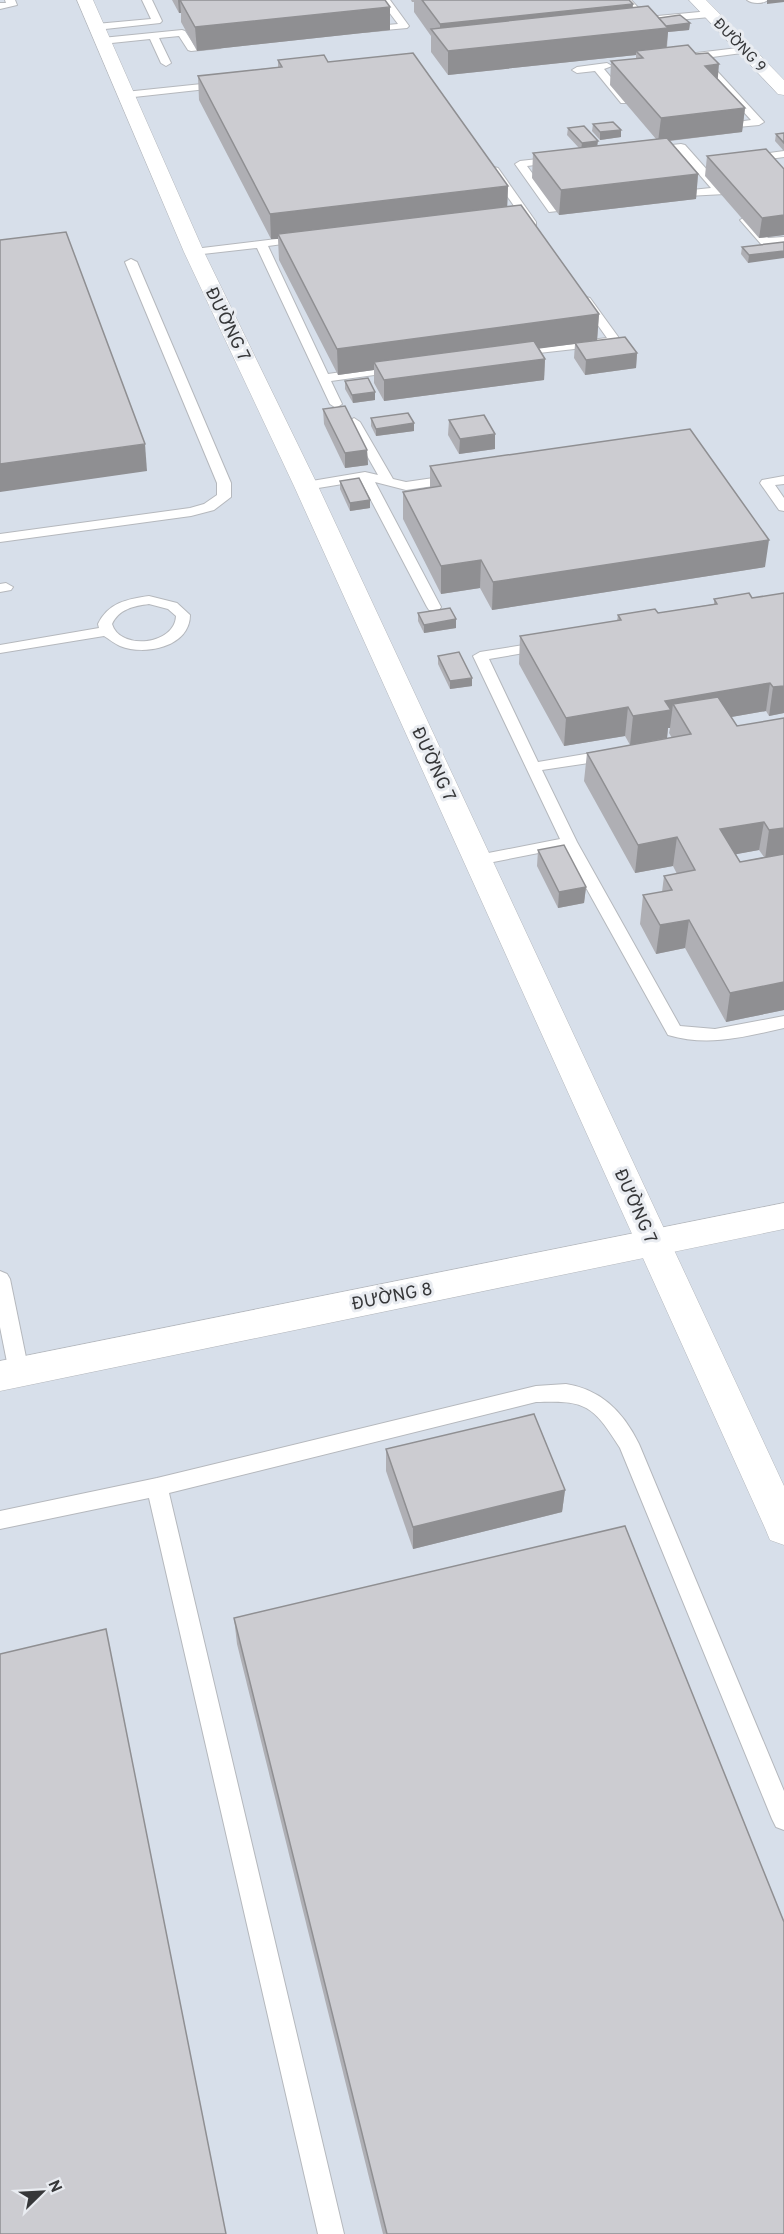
<svg xmlns="http://www.w3.org/2000/svg" width="784" height="2234" font-family="Overpass,sans-serif">
<rect width="100%" height="100%" fill="#e9ecf1"/>
<rect fill="#d7dfea" x="0" y="0" width="784" height="2234"/>
<g fill="none" stroke-linecap="round" stroke-linejoin="round">
<g stroke="#b5b8bd" stroke-width="2">
<g id="service">
<polygon points="5,0 15,0 17,5 0,9 0,3 6,3"/>
<polygon points="142,0 152,0 162,21 160,23 96,30 91,27 96,24 151,19"/>
<polygon points="380,0 390,0 409,26 407,28 363,32 361,30 366,27 398,24"/>
<polygon points="621,0 631,0 647,17 710,11 715,14 710,17 645,23"/>
<path d="M747,0h21c-5,4 -16,4 -21,0z"/>
<polygon points="182,30 185,31 194,45 220,42 225,45 220,48 191,51 188,50 179,36 159,38 171,63 166,66 161,63 150,39 102,44 97,41 102,38"/>
<polygon points="746,47 749,48 749,52 705,58 764,122 759,125 716,129 716,125 751,120 696,59 688,60 683,57 688,54"/>
<polygon points="607,63 612,66 604,69 629,99 629,103 621,103 595,71 577,73 572,70 577,67"/>
<polygon points="221,82 226,85 225,87 125,98 120,95 125,92"/>
<polygon points="681,144 685,145 725,190 725,194 668,197 667,195 672,192 711,188 678,150 653,153 648,150 653,147"/>
<polygon points="784,151 784,157 747,162 742,159 747,156"/>
<polygon points="556,157 560,158 560,162 527,166 556,206 580,203 584,204 584,208 549,212 515,164 520,161"/>
<polygon points="494,167 498,168 536,222 536,226 528,226 489,170"/>
<polygon points="745,217 749,218 768,238 784,237 784,243 761,244 740,220"/>
<polygon points="301,236 305,237 305,241 268,246 328,374 396,364 402,368 396,372 331,381 342,404 336,408 330,404 257,248 194,255 188,252 194,249"/>
<polygon points="131,259 137,262 231,483 231,497 214,510 191,516 0,542 0,534 190,508 204,504 217,495 217,483 125,262"/>
<polygon points="586,297 590,298 619,338 619,344 512,356 512,350 516,349 607,338 580,300"/>
<polygon points="354,418 360,422 393,479 406,482 454,475 460,479 454,483 406,490 375,482 441,607 439,610 429,610 427,607 361,481 306,490 299,486 306,482 365,472 378,475 348,422"/>
<polygon points="784,476 784,484 775,485 784,498 784,511 779,510 760,483 762,480"/>
<polygon points="6,583 13,587 11,590 0,592 0,584"/>
<path d="M149,596l28,7 13,12c0,32 -45,41 -70,31 -5,-2 -11,-7 -16,-10l-104,17v-8l99,-17 -1,-4c10,-21 29,-25 51,-28zM149,604l19,5 8,7c-1,29 -56,35 -64,8 7,-15 22,-18 37,-20z"/>
<path d="M542,642l7,4 -2,3 -58,10 49,103 71,-12 8,5 -8,5 -67,10 35,72 103,184 35,3 69,-13v12c-40,9 -76,19 -116,7l-104,-187 -86,17 -6,-1 -2,-4 2,-4 6,-1 82,-16 -87,-183 7,-4z"/>
<polygon points="0,1271 7,1274 10,1279 29,1372 26,1378 19,1380 12,1378 9,1372 0,1327"/>
<path d="M566,1384c35,5 58,29 73,60l145,347v39l-8,-3 -4,-8 -152,-371c-27,-43 -34,-48 -84,-46l-367,91 175,741h-26l-169,-736 -149,31v-18l157,-33 379,-92z"/>
</g>
</g>
<g stroke="#b5b8bd" stroke-width="1">
<g id="minor">
<polygon points="77,0 93,0 204,252 318,486 784,1486 784,1545 770,1540 765,1528 294,486 184,252"/>
<polygon points="689,0 706,0 784,80 784,95 778,94"/>
</g>
</g>
<g stroke="#b5b8bd" stroke-width="1">
<polygon id="tertiary" points="784,1203 784,1229 0,1391 0,1361"/>
</g>
<use href="#service" fill="#fff" fill-rule="evenodd"/>
<use href="#minor" fill="#fff" fill-rule="evenodd"/>
<use href="#tertiary" fill="#fff" fill-rule="evenodd"/>
</g>
<g fill="#afafb4" fill-rule="evenodd">
<polygon points="172,0 385,0 390,30 197,51 181,22 181,13 179,13"/>
<polygon points="411,0 629,0 633,8 659,18 690,23 689,30 668,32 667,48 718,79 745,108 742,132 670,141 698,174 696,199 559,215 532,178 533,153 579,148 567,135 568,128 598,146 656,139 610,85 611,61 636,59 636,55 448,75 431,52 431,36 414,12 414,2 412,2"/>
<polygon points="278,60 328,62 508,186 507,207 599,314 597,340 637,353 636,368 585,375 574,358 575,344 539,348 545,359 544,380 384,401 374,383 374,370 338,375 279,260 278,239 271,239 199,100 198,76 278,67"/>
<polygon points="593,124 621,130 621,137 600,140 592,131"/>
<polygon points="784,133 784,150 783,150 775,141 776,134"/>
<polygon points="707,156 784,169 784,235 759,238 705,176"/>
<polygon points="784,242 748,263 741,254 742,247"/>
<polygon points="345,381 375,392 375,400 353,403 345,389"/>
<polygon points="323,409 367,450 368,465 345,468 324,424"/>
<polygon points="371,418 414,423 414,431 376,436 371,426"/>
<polygon points="449,420 495,449 459,454 448,435"/>
<polygon points="430,466 765,567 492,610 480,588 441,594 403,519 403,492 430,488"/>
<polygon points="340,481 370,500 370,508 350,511 340,489"/>
<path d="M784,593v120l-15,3 -3,-5 -35,6 6,9 47,-8v292l-58,12 -41,-74 -29,6 -16,-30 3,-29 19,-3 2,-16 13,-2 -4,-8 -38,7 -51,-92 3,-28 85,-15 -3,-5 1,-5h-2l-1,10 -37,7 -5,-9 -61,10 -45,-82 1,-28 97,-15 1,-6 40,-2 56,-9v-5l38,-1zM759,850l5,7 -24,5 -4,-8z"/>
<polygon points="418,613 456,619 456,628 424,633 418,621"/>
<polygon points="438,656 472,686 450,689 438,664"/>
<polygon points="538,850 586,887 584,903 558,908 537,866"/>
<polygon points="386,1449 565,1490 562,1512 413,1549 386,1471"/>
<polygon points="234,1618 784,2234 383,2234 237,1644"/>
</g>
<g fill="#8f8f92">
<polygon points="178,0 180,0 181,13 179,13"/>
<polygon points="767,0 784,0 784,2 767,4"/>
<polygon points="633,4 631,27 440,40 440,24"/>
<polygon points="390,7 390,30 197,51 195,27"/>
<polygon points="690,23 689,30 668,32 666,51 636,51 636,55 448,75 448,51"/>
<polygon points="719,64 717,88 705,66"/>
<polygon points="745,108 742,132 658,142 661,118"/>
<polygon points="621,130 621,137 600,140 600,132"/>
<polygon points="598,141 597,148 581,150 582,143"/>
<polygon points="698,174 696,199 559,215 561,190"/>
<polygon points="508,186 507,211 278,234 278,239 271,239 270,214"/>
<polygon points="784,215 784,235 759,238 762,218"/>
<polygon points="784,251 784,258 748,263 749,255"/>
<polygon points="599,314 597,341 378,370 374,362 374,370 338,375 337,349"/>
<polygon points="637,353 636,368 585,375 586,360"/>
<polygon points="545,359 544,380 384,401 384,380"/>
<polygon points="375,392 375,400 353,403 352,395"/>
<polygon points="414,423 414,431 376,436 376,429"/>
<polygon points="495,434 495,449 459,454 460,439"/>
<polygon points="145,444 147,471 0,492 0,464"/>
<polygon points="367,450 368,465 345,468 345,453"/>
<polygon points="370,500 370,508 350,511 350,503"/>
<polygon points="769,540 765,567 492,610 493,582"/>
<polygon points="481,560 480,588 441,594 441,566"/>
<polygon points="456,619 456,628 424,633 424,625"/>
<polygon points="472,678 472,686 450,689 450,681"/>
<polygon points="770,683 766,711 686,725 673,704 670,728 668,728 667,738 630,745 633,716 665,701"/>
<polygon points="784,686 784,713 769,716 773,687"/>
<polygon points="628,707 625,736 564,746 566,718"/>
<polygon points="764,822 759,850 716,858 720,829"/>
<polygon points="784,828 784,855 765,859 769,830"/>
<polygon points="677,837 673,866 635,873 638,845"/>
<polygon points="586,887 584,903 558,908 559,892"/>
<polygon points="689,920 685,948 656,954 660,925"/>
<polygon points="784,982 784,1010 726,1022 730,993"/>
<polygon points="565,1490 562,1512 413,1549 413,1527"/>
</g>
<g fill="#ccccd1" stroke="#8f8f92" stroke-width="1.5">
<polygon points="180,0 385,0 390,7 195,27"/>
<polygon points="422,0 629,0 633,4 440,24"/>
<polygon points="648,6 668,28 448,51 431,29"/>
<polygon points="680,15 690,23 666,26 659,18"/>
<polygon points="688,45 696,54 708,53 719,64 705,66 745,108 661,118 611,61 643,58 636,51"/>
<polygon points="413,53 508,186 270,214 198,76 282,67 278,60 324,55 328,62"/>
<polygon points="613,122 621,130 600,132 593,124"/>
<polygon points="584,126 598,141 582,143 568,128"/>
<polygon points="784,133 784,143 776,134"/>
<polygon points="667,138 698,174 561,190 533,153"/>
<polygon points="766,149 784,169 784,215 762,218 707,156"/>
<polygon points="521,205 599,314 337,349 278,234"/>
<polygon points="66,232 145,444 0,464 0,240"/>
<polygon points="784,242 784,251 749,255 742,247"/>
<polygon points="625,337 637,353 586,360 575,343"/>
<polygon points="534,341 545,359 384,380 374,362"/>
<polygon points="368,378 375,392 352,395 345,381"/>
<polygon points="345,406 367,450 345,453 323,409"/>
<polygon points="408,413 414,423 376,429 371,418"/>
<polygon points="484,415 495,434 460,439 449,420"/>
<polygon points="690,429 769,540 493,582 481,560 441,566 403,492 441,486 430,466"/>
<polygon points="359,478 370,500 350,503 340,481"/>
<polygon points="749,593 752,598 784,593 784,686 773,687 770,683 665,701 671,710 633,716 628,707 566,718 520,636 621,620 618,615 655,609 658,613 717,604 714,599"/>
<polygon points="450,608 456,619 424,625 418,613"/>
<polygon points="459,652 472,678 450,681 438,656"/>
<polygon points="718,697 737,726 784,718 784,828 769,830 764,822 720,829 740,862 784,854 784,982 730,993 689,920 660,925 643,895 672,890 664,876 695,870 677,837 638,845 587,753 691,734 673,704"/>
<polygon points="564,845 586,887 559,892 538,850"/>
<polygon points="534,1414 565,1490 413,1527 386,1449"/>
<polygon points="625,1526 784,1922 784,2234 387,2234 234,1618"/>
<polygon points="106,1629 226,2234 0,2234 0,1654"/>
</g>
<g text-anchor="middle" stroke-width="6" stroke-linejoin="round" paint-order="stroke">
<g font-size="15" fill="#363739" stroke="#e9ecf1">
<text transform="translate(740 45) rotate(46)" y="5">ĐƯỜNG 9</text>
</g>
<g font-size="18" fill="#363739" stroke="#e9ecf1">
<text transform="translate(228 324) rotate(64)" y="6">ĐƯỜNG 7</text>
<text transform="translate(434 764) rotate(65)" y="6">ĐƯỜNG 7</text>
<text transform="translate(636 1206) rotate(66)" y="6">ĐƯỜNG 7</text>
<text transform="translate(392 1296) rotate(-11)" y="6">ĐƯỜNG 8</text>
</g>
</g>
<g transform="translate(42 2192) rotate(66)" stroke="#e9ecf1" stroke-width="4.5" paint-order="stroke">
<path d="M0-4.5L10 22L0 15L-10 22Z" fill="#363739"/>
<text y="-9" font-size="16" font-weight="bold" text-anchor="middle" fill="#363739">N</text>
</g>
</svg>
